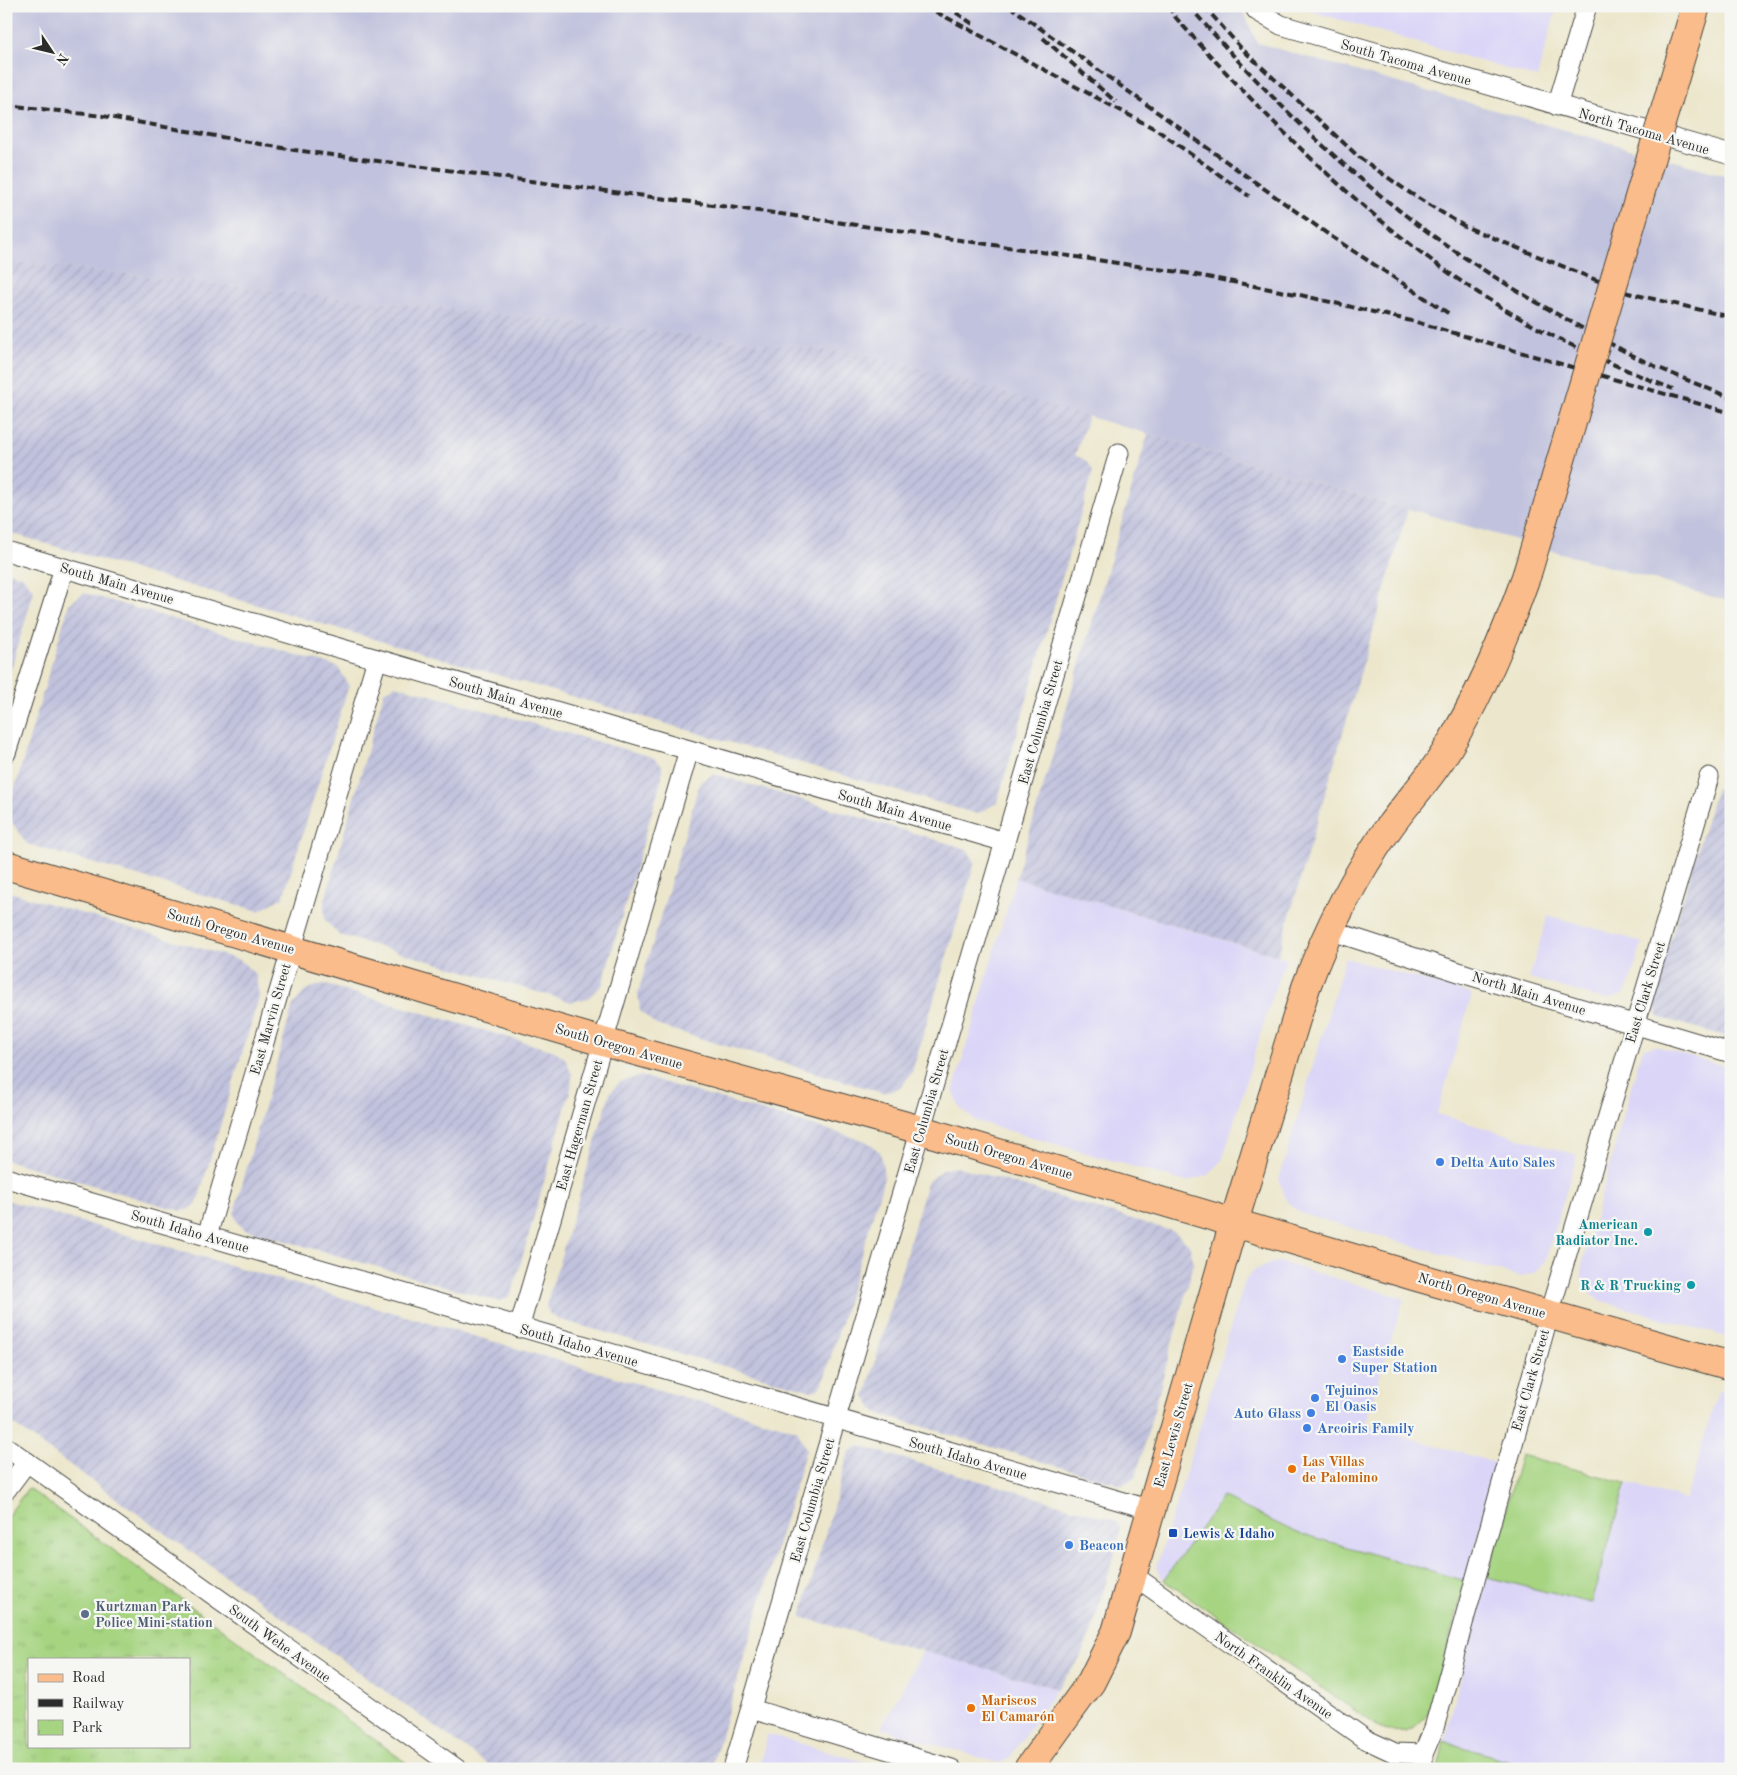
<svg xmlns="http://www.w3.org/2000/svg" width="1737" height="1775" font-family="'Old Standard TT',serif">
<defs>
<pattern id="industrial-furrows" width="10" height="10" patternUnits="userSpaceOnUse" patternTransform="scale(1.25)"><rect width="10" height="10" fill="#c1c2dd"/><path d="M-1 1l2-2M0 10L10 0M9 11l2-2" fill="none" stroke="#a6a7be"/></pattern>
<pattern id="park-tufts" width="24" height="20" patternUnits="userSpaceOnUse" patternTransform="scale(1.25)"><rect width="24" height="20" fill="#a6d481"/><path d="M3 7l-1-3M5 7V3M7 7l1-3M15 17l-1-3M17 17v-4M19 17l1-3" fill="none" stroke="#8fb670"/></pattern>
</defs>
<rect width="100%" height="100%" fill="#f6f6f2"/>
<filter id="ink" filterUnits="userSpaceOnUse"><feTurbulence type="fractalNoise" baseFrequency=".02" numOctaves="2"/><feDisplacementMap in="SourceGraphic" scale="10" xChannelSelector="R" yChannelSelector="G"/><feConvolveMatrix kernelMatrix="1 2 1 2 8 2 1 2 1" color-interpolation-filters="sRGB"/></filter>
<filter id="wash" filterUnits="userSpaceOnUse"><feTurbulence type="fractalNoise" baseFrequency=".0096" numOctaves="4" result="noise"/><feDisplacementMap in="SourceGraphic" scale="20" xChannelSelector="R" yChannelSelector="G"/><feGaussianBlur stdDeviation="1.12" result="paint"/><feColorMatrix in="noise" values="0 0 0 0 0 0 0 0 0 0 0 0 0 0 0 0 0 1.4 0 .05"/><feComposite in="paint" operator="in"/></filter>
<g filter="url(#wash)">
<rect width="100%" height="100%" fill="#ece7cc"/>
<g fill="#dbd6f7">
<polygon points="1294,6 1557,6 1537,78"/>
<polygon points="1016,878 1287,959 1274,990 1222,1161 1208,1175 1186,1182 976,1121 960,1108 953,1091"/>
<polygon points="1548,915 1642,942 1630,982 1624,994 1607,1000 1529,978"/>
<polygon points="1345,958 1472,994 1437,1114 1577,1155 1545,1262 1535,1273 1520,1277 1300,1213 1287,1202 1279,1180"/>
<polygon points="1656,1046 1731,1068 1731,1338 1599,1300 1587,1290 1582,1279 1582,1265 1640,1055 1644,1048"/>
<polygon points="1279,1262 1404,1298 1365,1425 1499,1464 1466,1581 1295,1532 1223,1497 1164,1580 1159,1575 1157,1565 1245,1281 1253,1271 1265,1265"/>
<polygon points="1718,1390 1731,1393 1731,1759 1728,1769 1534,1769 1444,1741 1487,1577 1591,1603 1626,1483 1686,1499"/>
<polygon points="923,1651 1057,1689 1008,1760 998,1763 881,1728"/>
<polygon points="768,1734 888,1769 758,1769"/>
</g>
<g fill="url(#industrial-furrows)">
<polygon points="6,261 875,355 1088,416 1075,455 1085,460 1093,471 997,803 977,814 6,532"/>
<polygon points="1148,434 1408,509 1278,956 1016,878"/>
<polygon points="6,571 22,576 34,591 6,686"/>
<polygon points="84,593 338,667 349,685 283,897 259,911 27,844 7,815 69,604"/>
<polygon points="395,685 652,757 662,765 662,777 602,985 588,998 572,1002 339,935 325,920 324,904 384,692"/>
<polygon points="714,774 967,849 975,862 912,1072 901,1087 883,1093 656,1025 640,1011 638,993 700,782"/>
<polygon points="1716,788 1731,793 1731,1038 1658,1017 1653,999"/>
<polygon points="9,892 240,960 256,975 259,997 197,1203 190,1209 181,1211 6,1160 6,893"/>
<polygon points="323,984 555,1051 565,1058 572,1074 571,1088 512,1293 506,1299 497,1301 244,1229 237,1222 234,1213 293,1005 306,990"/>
<polygon points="641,1076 866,1141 881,1153 884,1178 823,1383 818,1389 811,1391 558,1319 550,1314 546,1306 610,1093 620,1082"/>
<polygon points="959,1167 1175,1232 1189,1244 1194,1263 1136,1476 1122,1485 876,1413 865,1397 927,1182 943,1169"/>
<polygon points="6,1200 797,1430 806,1449 711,1769 494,1769 6,1419"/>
<polygon points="860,1446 1114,1520 1120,1527 1119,1540 1092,1630 1080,1658 1057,1689 801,1617 849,1452"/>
</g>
<polygon fill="#c1c2dd" points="6,6 1241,6 1257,43 1731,177 1731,602 875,355 6,261"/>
<g fill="#a6d481" stroke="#688056">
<polygon points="1521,1455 1626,1483 1591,1603 1487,1577"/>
<path d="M1222,1497l73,35 171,49 -38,133c-16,18 -26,22 -49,13l-215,-147z"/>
<polygon points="1444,1741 1534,1769 1438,1769"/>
</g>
<path fill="url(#park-tufts)" stroke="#688056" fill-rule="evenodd" d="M28,1488l387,281h-409v-251zM29,1659h160v87h-160z"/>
</g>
<g filter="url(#ink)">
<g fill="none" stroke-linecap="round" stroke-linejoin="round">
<g stroke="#484743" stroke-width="21">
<g id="minor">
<polyline points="1254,6 1257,11 1281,25 1731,155"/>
<polyline points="1557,106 1587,6"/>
<polyline points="6,551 1005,842"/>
<polyline points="6,753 64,568"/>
<polyline points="1329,930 1468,975 1731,1053"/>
<polyline points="6,1178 1152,1510"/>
<polyline points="207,1236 377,659"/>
<polyline points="519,1328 689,750"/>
<polyline points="6,1447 457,1769"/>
<polyline points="6,1490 27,1462"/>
<polyline points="1133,1575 1365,1739 1395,1753 1423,1754"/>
<polyline points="751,1709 952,1769"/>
<polyline points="733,1769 1119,453"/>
<polyline points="1423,1769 1423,1754 1434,1728 1549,1314 1709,777"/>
</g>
</g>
<g stroke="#484743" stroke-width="30">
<g id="primary">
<polyline points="1671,90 1696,6"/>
<polyline points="6,865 603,1042 921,1130 1417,1277 1731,1366"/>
<path d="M1028,1769l63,-87 25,-50 118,-410 72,-235c21,-57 49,-112 84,-161 18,-25 39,-47 55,-73 35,-57 60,-116 82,-179"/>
</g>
</g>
<use href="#minor" stroke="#fff" stroke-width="19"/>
<use href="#primary" stroke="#f9bc8a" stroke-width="28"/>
<g stroke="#2b2b2b" stroke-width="4" stroke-dasharray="8 4" stroke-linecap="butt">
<polyline points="925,6 1157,130 1249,196"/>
<polyline points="946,6 973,24"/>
<polyline points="1009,6 1329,235 1451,315"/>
<path d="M1168,6l8,12c90,100 183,195 295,270 62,42 133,74 202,101"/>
<path d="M1189,6c77,89 163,174 260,241 55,38 116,72 175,104 34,18 71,32 107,47"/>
<polyline points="1204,6 1242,49 1360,158 1410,193 1464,226 1628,293 1731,317"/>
<polyline points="1043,38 1116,102"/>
<polyline points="6,105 103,116 294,150 774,213 1186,273 1296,294 1416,322 1731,413"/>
</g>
<g stroke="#484743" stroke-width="30" stroke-linecap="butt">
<polyline id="primary-bridge" points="1527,574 1671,90"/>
</g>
<use href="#primary-bridge" stroke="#f9bc8a" stroke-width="28"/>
</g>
</g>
<g fill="#3f7fe0" stroke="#f6f6f2" stroke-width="2">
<circle cx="1440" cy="1162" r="5"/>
<circle cx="1342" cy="1359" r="5"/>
<circle cx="1315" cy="1398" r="5"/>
<circle cx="1311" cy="1413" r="5"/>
<circle cx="1307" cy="1428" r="5"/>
<circle cx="1069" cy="1545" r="5"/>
</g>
<g fill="#0f9aa8" stroke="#f6f6f2" stroke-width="2">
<circle cx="1648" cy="1232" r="5"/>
<circle cx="1691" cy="1285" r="5"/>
</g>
<g fill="#e8710a" stroke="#f6f6f2" stroke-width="2">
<circle cx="1292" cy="1469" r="5"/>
<circle cx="971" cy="1708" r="5"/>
</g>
<rect fill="#1a4fb4" stroke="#f6f6f2" stroke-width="2" x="1168" y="1528" width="10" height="10" rx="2.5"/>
<circle fill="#5c6f8a" stroke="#f6f6f2" stroke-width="2" cx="85" cy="1614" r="5"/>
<g text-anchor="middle" stroke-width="4.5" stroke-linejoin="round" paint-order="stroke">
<g font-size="14" fill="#2b2b2b" stroke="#f6f6f2">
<text transform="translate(1406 62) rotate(16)" y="5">South Tacoma Avenue</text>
<text transform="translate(1644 131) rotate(16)" y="5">North Tacoma Avenue</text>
<text transform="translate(117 583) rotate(16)" y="5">South Main Avenue</text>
<text transform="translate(506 697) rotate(16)" y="5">South Main Avenue</text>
<text transform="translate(1040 722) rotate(-74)" y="5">East Columbia Street</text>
<text transform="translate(895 810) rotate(16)" y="5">South Main Avenue</text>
<text transform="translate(231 931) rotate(16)" y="5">South Oregon Avenue</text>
<text transform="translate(1645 992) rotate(-73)" y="5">East Clark Street</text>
<text transform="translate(1529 993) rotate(17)" y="5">North Main Avenue</text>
<text transform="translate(270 1019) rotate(-74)" y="5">East Marvin Street</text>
<text transform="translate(619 1046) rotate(16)" y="5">South Oregon Avenue</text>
<text transform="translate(926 1111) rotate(-74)" y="5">East Columbia Street</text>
<text transform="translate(579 1125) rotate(-74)" y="5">East Hagerman Street</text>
<text transform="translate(1009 1156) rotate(16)" y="5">South Oregon Avenue</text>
<text transform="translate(190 1231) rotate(16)" y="5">South Idaho Avenue</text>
<text transform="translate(1482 1295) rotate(16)" y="5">North Oregon Avenue</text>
<text transform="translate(579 1345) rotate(16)" y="5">South Idaho Avenue</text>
<text transform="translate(1530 1380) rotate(-74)" y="5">East Clark Street</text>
<text transform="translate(1173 1435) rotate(-74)" y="5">East Lewis Street</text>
<text transform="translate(968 1458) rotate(16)" y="5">South Idaho Avenue</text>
<text transform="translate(812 1500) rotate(-74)" y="5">East Columbia Street</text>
<text transform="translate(280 1643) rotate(36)" y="5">South Wehe Avenue</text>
<text transform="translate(1274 1675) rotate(35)" y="5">North Franklin Avenue</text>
</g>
<g font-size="14" font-weight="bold" fill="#366cbe" stroke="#f6f6f2" text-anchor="start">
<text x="1450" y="1167">Delta Auto Sales</text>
<text x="1352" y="1356">Eastside<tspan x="1352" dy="16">Super Station</tspan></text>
<text x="1325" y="1395">Tejuinos<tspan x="1325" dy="16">El Oasis</tspan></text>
<text x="1301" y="1418" text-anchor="end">Auto Glass</text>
<text x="1317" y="1433">Arcoiris Family</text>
<text x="1079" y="1550">Beacon</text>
</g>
<g font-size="14" font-weight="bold" fill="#0d838f" stroke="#f6f6f2" text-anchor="end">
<text x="1638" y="1229">American<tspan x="1638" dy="16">Radiator Inc.</tspan></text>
<text x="1681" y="1290">R &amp; R Trucking</text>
</g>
<g font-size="14" font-weight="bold" fill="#c56008" stroke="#f6f6f2" text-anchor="start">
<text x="1302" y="1466">Las Villas<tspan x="1302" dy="16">de Palomino</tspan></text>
<text x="981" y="1705">Mariscos<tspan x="981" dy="16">El Camarón</tspan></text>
</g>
<g font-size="14" font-weight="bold" fill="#164399" stroke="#f6f6f2" text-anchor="start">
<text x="1183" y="1538">Lewis &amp; Idaho</text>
</g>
<g font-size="14" font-weight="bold" fill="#4e5e75" stroke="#f6f6f2" text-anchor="start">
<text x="95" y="1611">Kurtzman Park<tspan x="95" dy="16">Police Mini-station</tspan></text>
</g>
</g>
<rect width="1737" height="1775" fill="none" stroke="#f6f6f2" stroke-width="25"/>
<rect x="28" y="1658" width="162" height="90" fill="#f6f6f2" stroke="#a5a5a2"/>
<rect x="38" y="1674" width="25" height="8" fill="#f9bc8a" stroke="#a5a5a2"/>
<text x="72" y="1682" font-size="15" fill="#2b2b2b">Road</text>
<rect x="38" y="1699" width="25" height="8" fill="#2b2b2b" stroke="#a5a5a2"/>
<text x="72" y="1708" font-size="15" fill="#2b2b2b">Railway</text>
<rect x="38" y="1720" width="25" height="15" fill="url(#park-tufts)" stroke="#a5a5a2"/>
<text x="72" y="1732" font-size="15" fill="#2b2b2b">Park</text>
<g transform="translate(52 52) rotate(125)" stroke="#f6f6f2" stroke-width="4" paint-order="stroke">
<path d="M0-4L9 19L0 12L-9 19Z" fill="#2b2b2b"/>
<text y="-8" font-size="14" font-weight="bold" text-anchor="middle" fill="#2b2b2b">N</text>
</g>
</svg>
